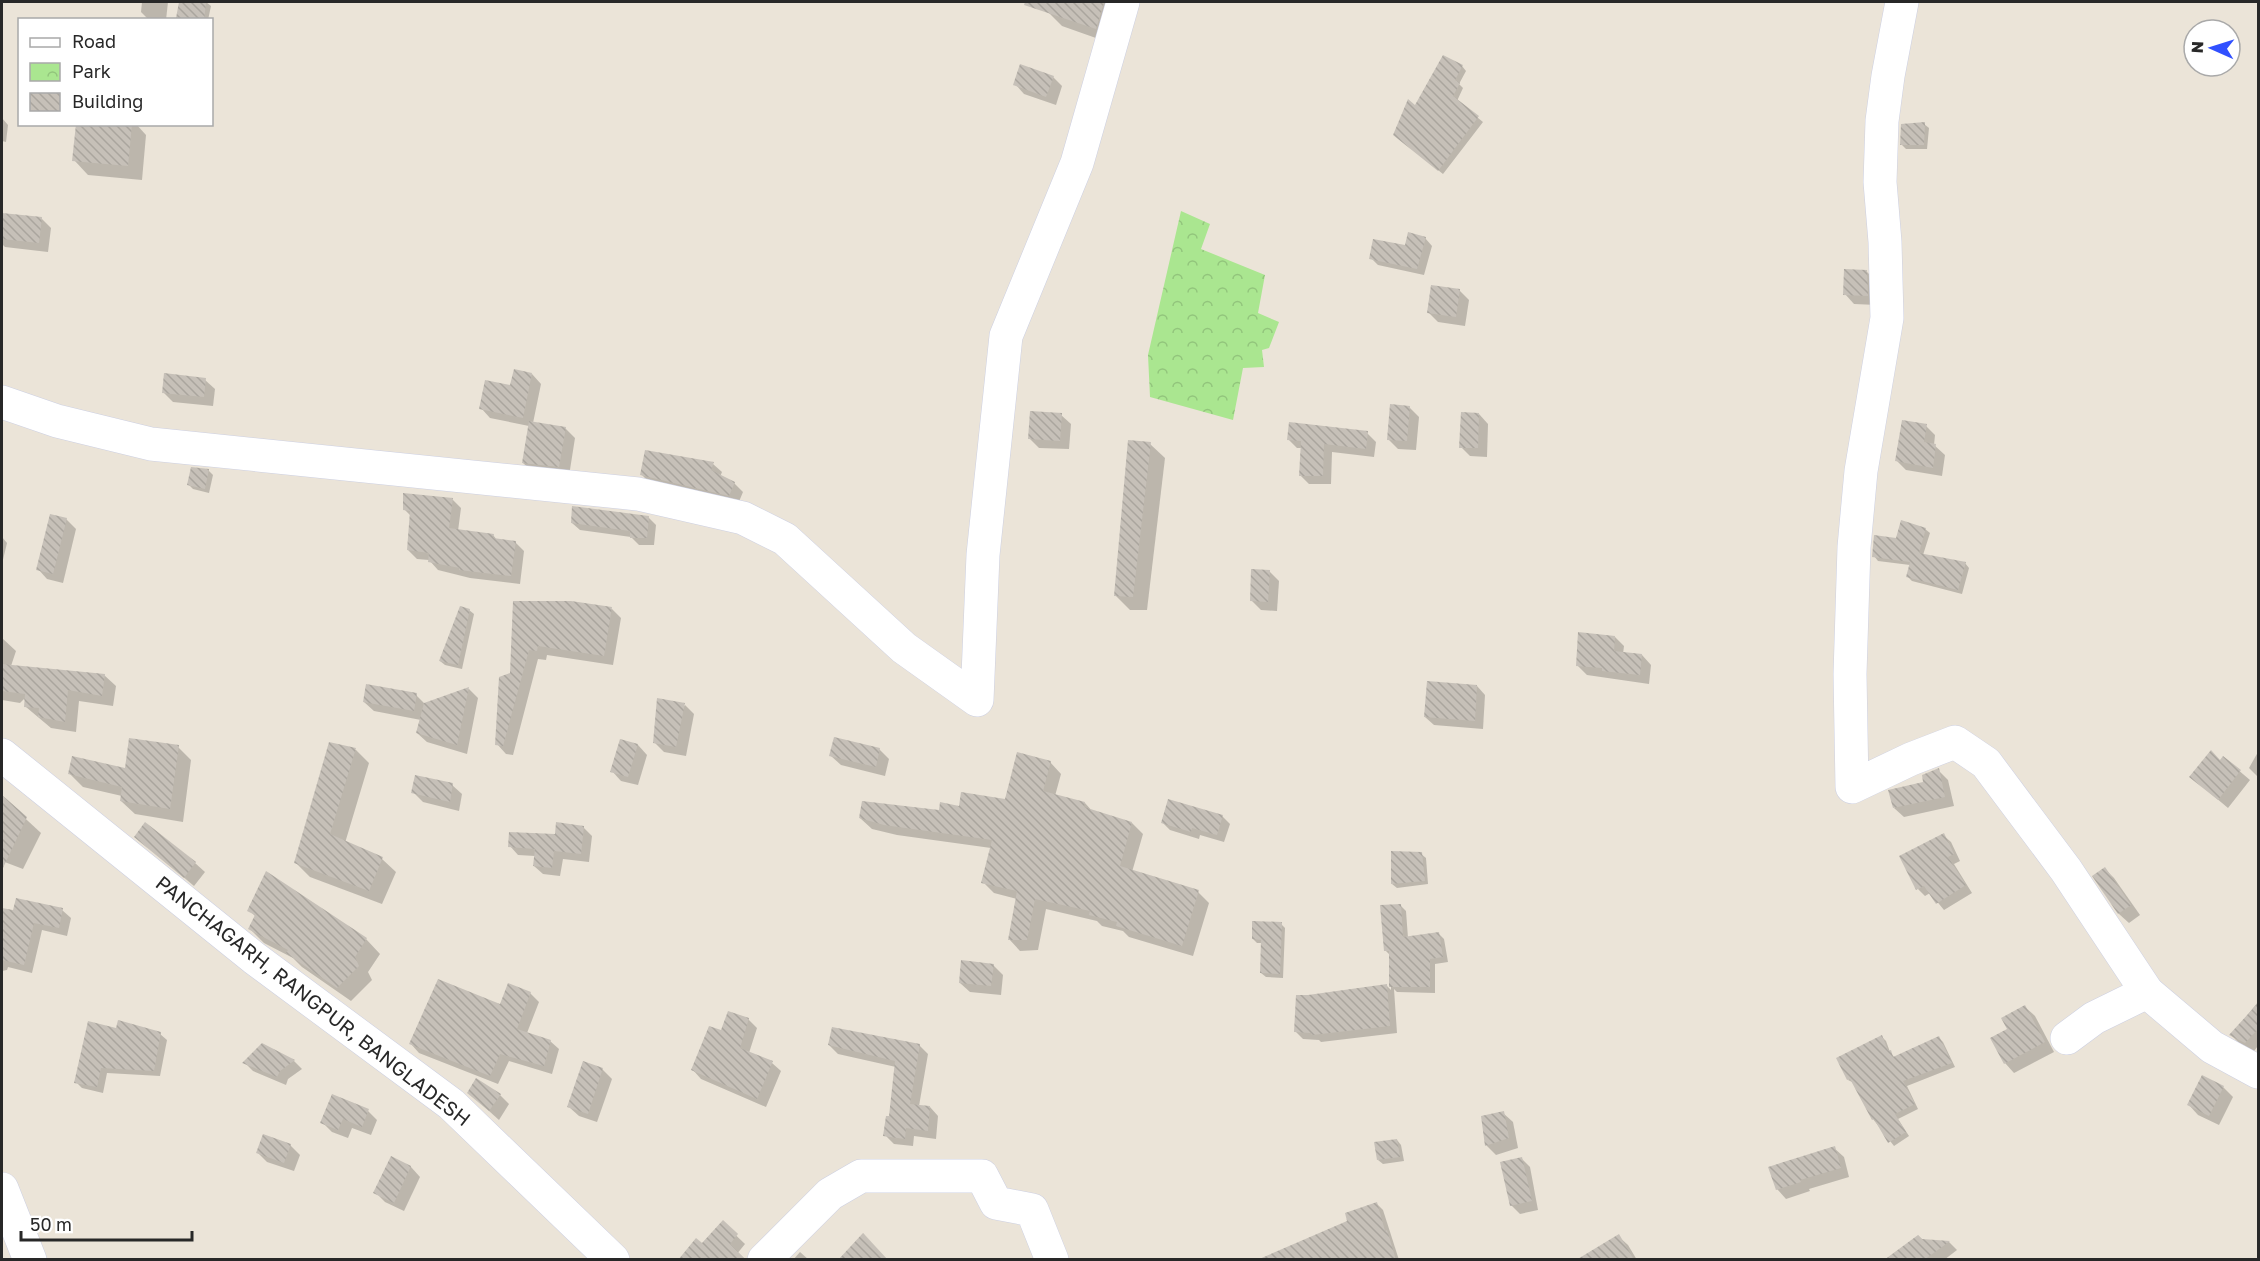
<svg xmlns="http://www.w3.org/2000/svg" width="2260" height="1261" font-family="'Golos Text',sans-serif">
<defs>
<pattern id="park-crowns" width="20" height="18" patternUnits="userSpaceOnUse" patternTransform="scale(1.5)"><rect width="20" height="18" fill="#aae690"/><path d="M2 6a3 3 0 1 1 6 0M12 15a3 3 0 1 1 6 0" fill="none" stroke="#92c57c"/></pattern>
<pattern id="building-back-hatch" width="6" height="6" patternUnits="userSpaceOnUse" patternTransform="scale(1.5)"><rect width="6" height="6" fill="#c6c0b8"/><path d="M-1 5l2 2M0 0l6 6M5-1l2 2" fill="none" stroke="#aaa59e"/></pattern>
</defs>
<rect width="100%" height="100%" fill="#ebe4d8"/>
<polygon fill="url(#park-crowns)" points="1181,211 1210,224 1201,249 1265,275 1258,313 1279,322 1269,348 1262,350 1264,367 1243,368 1233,420 1150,397 1148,355"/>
<g fill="#0003">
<polygon points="142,2 168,2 166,20 149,20 141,12"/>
<polygon points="180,2 206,2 211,6 208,20 180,20 178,17"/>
<polygon points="1051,2 1127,2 1110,43 1062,26 1047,11"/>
<polygon points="1462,66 1466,71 1459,84 1463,88 1457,101 1483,122 1443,174 1399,139"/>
<polygon points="1053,77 1062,86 1056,105 1024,94 1015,84"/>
<polygon points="2,118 8,125 6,142 2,141"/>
<polygon points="78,124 136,124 146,135 142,180 88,175 74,160"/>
<polygon points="1924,124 1929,128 1927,149 1906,149 1901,144"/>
<polygon points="2,214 41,218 51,228 48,252 5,247 2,244"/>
<polygon points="1425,238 1432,246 1424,275 1378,265 1371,258 1406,247"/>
<polygon points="1866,271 1876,281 1877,305 1854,304 1845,294"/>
<polygon points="1459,290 1469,300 1465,326 1438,322 1429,313"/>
<polygon points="532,374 541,384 533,423 565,428 575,438 569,476 533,472 523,463 529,426 490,418 481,408"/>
<polygon points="205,380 215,389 213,406 173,402 163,392"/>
<polygon points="1409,407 1419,417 1416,450 1398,449 1388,439"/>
<polygon points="1479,414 1488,424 1487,457 1470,456 1461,447"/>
<polygon points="1061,415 1071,424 1069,449 1039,448 1029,438"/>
<polygon points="1926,426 1935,435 1934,445 1945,455 1942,476 1906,470 1897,461"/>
<polygon points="1367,433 1376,442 1374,457 1332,452 1331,484 1309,484 1300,475 1302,448 1297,448 1288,439"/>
<polygon points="1150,444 1165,458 1147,610 1130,610 1115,595"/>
<polygon points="713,464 722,472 720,477 734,483 743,492 738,504 651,484 642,475"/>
<polygon points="208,470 213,475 209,493 193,489 188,484"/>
<polygon points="452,499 461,508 458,531 493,535 497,540 515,542 524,551 520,584 470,578 438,570 429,560 417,559 408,550 411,516 405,510"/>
<polygon points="648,517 656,525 654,545 639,545 631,537 580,530 572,523"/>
<polygon points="66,519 76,529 63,583 47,579 38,569"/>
<polygon points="1925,529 1930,533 1923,555 1965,563 1969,568 1962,594 1912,581 1907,576 1910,565 1878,561 1874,556 1897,540"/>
<polygon points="2,537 7,543 2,564"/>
<polygon points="1269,571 1279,581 1277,611 1261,610 1251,600"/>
<polygon points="515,602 612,609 621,618 613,665 547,655 546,660 538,659 513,755 506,754 497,744 511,674"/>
<polygon points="469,610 474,614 462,669 445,665 440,661"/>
<polygon points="1615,637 1624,646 1623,654 1642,655 1651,665 1649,684 1587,675 1577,665"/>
<polygon points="2,638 16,651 11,666 104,675 116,686 113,706 79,701 76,732 51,728 26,707 26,702 24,699 20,703 2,700"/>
<polygon points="1477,686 1485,695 1483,729 1434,725 1425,717"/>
<polygon points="469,689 478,698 467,754 427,742 417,733 421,720 374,711 364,702 416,695 425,704"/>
<polygon points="685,705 694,714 686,756 664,752 655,743"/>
<polygon points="621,740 638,745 647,755 638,785 621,781 612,771"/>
<polygon points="330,744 356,750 369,763 345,843 382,859 396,872 382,904 310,877 296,863"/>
<polygon points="177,746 191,760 183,822 135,814 121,801 122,796 83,787 69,773 126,770"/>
<polygon points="879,749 889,759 885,776 841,765 831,756"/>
<polygon points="2258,752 2258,777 2249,768"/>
<polygon points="2224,758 2250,780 2228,808 2191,777 2221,762"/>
<polygon points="1050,762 1061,774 1055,796 1085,803 1093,812 1132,823 1143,834 1132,872 1198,892 1209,903 1193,956 1129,937 1123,931 1102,926 1097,921 1046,909 1038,950 1020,951 1009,939 1017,899 994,893 983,882 991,848 897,835 872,829 860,818 940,812 1006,801"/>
<polygon points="1938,770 1948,780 1954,806 1904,817 1894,808"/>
<polygon points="452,785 462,794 459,811 423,802 413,792"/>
<polygon points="2,797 41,833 23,869 2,861"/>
<polygon points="1222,816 1230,824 1224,842 1200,835 1199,839 1170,830 1163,823"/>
<polygon points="583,827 592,836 589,862 563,859 560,876 543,874 534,866 535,856 518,855 510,846"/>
<polygon points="1943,835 1951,842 1960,861 1954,864 1972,893 1944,910 1930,893 1925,896 1918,889"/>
<polygon points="136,837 195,863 205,872 194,886"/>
<polygon points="1421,854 1426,858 1428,884 1397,888 1392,884"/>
<polygon points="2105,869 2114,878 2140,915 2129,923 2119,914 2094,876"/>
<polygon points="1400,905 1406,911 1408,938 1438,933 1444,939 1448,962 1435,964 1435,993 1397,992 1394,989 1397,1033 1321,1042 1319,1040 1303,1039 1295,1031 1386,985 1391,990 1391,956 1385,950"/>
<polygon points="2,910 62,910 71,918 67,936 42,930 32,973 8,967 7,970 2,971"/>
<polygon points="249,910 366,939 380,954 368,972 372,980 351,1001 302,967 293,958 264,943 250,929 256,917"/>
<polygon points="1281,924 1285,928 1283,978 1266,977 1261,973 1263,943 1257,943 1253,939"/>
<polygon points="993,965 1003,975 1001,995 970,992 960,983"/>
<polygon points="530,993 539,1002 527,1033 550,1041 559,1049 552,1074 509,1061 498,1084 419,1053 411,1044"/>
<polygon points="2258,1002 2258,1046 2254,1051 2239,1043 2231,1035"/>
<polygon points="2025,1007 2035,1016 2054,1052 2014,1073 2005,1063 2009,1030"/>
<polygon points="748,1019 757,1028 749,1053 772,1063 781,1071 766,1107 701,1079 693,1070 722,1032"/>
<polygon points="117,1030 160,1034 167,1040 160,1076 107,1073 103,1093 82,1088 76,1082"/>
<polygon points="1882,1037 1886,1041 1890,1052 1895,1058 1939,1038 1943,1042 1955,1067 1907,1086 1918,1109 1898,1119 1909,1136 1894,1146 1873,1119 1854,1083 1848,1080"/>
<polygon points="829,1045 919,1045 928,1054 919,1106 930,1107 938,1116 936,1139 914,1136 913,1146 894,1144 885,1135 890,1118 896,1067 838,1054"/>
<polygon points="294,1061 302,1069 288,1079 286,1085 253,1071 245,1063"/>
<polygon points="602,1069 612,1079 597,1122 579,1116 569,1107"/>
<polygon points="2223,1087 2233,1097 2219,1125 2198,1115 2189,1105"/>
<polygon points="469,1093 500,1095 509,1104 499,1120"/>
<polygon points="368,1111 377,1120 371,1135 352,1128 348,1138 332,1132 322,1122"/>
<polygon points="1503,1113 1513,1122 1518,1148 1496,1155 1487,1146 1483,1117"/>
<polygon points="1397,1140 1401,1145 1404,1161 1383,1164 1378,1160"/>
<polygon points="290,1145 300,1155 294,1171 267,1162 258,1153"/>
<polygon points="1834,1148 1844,1157 1849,1177 1809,1189 1810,1191 1786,1199 1777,1189"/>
<polygon points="391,1158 411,1167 420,1177 404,1211 385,1202 375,1192"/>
<polygon points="1521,1158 1530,1167 1538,1210 1520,1214 1511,1205"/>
<polygon points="1377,1204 1383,1210 1399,1260 1310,1260 1349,1222"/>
<polygon points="723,1223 745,1244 732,1260 702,1245"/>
<polygon points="1618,1236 1628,1245 1637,1260 1590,1260"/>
<polygon points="1922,1241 1949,1242 1957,1250 1944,1260 1901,1260"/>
<polygon points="800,1252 809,1260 793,1260"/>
</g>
<g fill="url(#building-back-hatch)">
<polygon points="179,2 206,3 204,20 176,18"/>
<polygon points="1025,2 1104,2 1096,29 1024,5"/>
<polygon points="1443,55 1463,65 1455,80 1460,83 1453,96 1479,116 1438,171 1393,135 1408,99 1415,105"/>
<polygon points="1020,64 1054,76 1046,97 1013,85"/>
<polygon points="1925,122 1924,145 1900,145 1901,124"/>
<polygon points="76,124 132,124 128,166 72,161"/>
<polygon points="2,213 42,217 39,243 2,239"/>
<polygon points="1408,232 1426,237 1417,269 1369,259 1373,239 1405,245"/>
<polygon points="1844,269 1867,270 1868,296 1843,295"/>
<polygon points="1431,285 1460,289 1456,317 1427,313"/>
<polygon points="514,369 532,373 523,418 479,409 485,380 510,385"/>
<polygon points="164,373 206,378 204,397 162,393"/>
<polygon points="1390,404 1410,406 1407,441 1387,440"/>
<polygon points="1030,411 1062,413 1060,441 1028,439"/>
<polygon points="1461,412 1479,413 1478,448 1459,448"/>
<polygon points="1902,420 1927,424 1924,442 1936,444 1933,468 1895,461"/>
<polygon points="529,421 566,427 559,467 522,463"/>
<polygon points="1289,422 1368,431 1366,449 1324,444 1323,476 1299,476 1301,441 1287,440"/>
<polygon points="1128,440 1151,442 1133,597 1114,596"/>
<polygon points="645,450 714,462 711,470 735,482 729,496 640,475"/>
<polygon points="191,467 209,469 205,489 187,485"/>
<polygon points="403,493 453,498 449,528 494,534 493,538 516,541 511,576 459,570 460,568 428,562 429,553 407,550 410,511 403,510"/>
<polygon points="572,506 649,516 647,538 630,538 630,531 571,523"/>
<polygon points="50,514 67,518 53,574 36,570"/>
<polygon points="1901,520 1926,528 1919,553 1966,562 1958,590 1906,577 1910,562 1872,557 1874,535 1896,538"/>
<polygon points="1251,569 1270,570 1268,602 1250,601"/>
<polygon points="513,601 571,601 612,607 604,656 538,646 537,651 529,650 503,746 495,745 499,677 510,673"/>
<polygon points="460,606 470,609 458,665 439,661"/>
<polygon points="1578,632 1615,636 1614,651 1642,654 1640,675 1602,671 1602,668 1576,666"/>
<polygon points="2,664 105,674 102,696 68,690 65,722 38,717 39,708 24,707 25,694 2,691"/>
<polygon points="1427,681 1477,685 1475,721 1424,717"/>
<polygon points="366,684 417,693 414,711 363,702"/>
<polygon points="469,687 457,745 416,733 424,703"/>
<polygon points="657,698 685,703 676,747 653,743"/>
<polygon points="834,737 880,748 876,767 829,756"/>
<polygon points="129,738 179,745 170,809 120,801 122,787 68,774 72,756 125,768"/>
<polygon points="620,739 638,744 628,777 610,772"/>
<polygon points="329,742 356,748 330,834 383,857 369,891 294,863"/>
<polygon points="2211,750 2220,760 2223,756 2241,770 2218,800 2189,777"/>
<polygon points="1017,752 1051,761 1043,791 1085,802 1084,807 1132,822 1120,866 1199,890 1182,946 1116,926 1117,922 1089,915 1090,911 1035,899 1027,940 1008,940 1017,891 981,883 992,840 884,825 859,818 862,801 939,810 940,802 959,806 961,792 1005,799"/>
<polygon points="1939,768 1945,797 1893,808 1888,790 1923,782 1922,775"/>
<polygon points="415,775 453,783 450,802 411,793"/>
<polygon points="2,795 27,817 2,870"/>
<polygon points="1168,799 1223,815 1217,835 1192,828 1191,832 1161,823"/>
<polygon points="145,822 196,862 184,878 134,837"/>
<polygon points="556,822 584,826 581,854 554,851 552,868 533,866 535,849 508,847 509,832 555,834"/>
<polygon points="1944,833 1954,854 1948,857 1966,885 1936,904 1924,886 1916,890 1899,856"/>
<polygon points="1391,851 1422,852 1425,881 1391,884"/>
<polygon points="2105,867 2131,905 2118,914 2092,876"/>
<polygon points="266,871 367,938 355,957 359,966 337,988 286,953 288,950 248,929 255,915 247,911"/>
<polygon points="16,898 63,908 59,928 34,923 24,965 2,960 2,908 13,910"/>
<polygon points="1401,904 1403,937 1439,932 1443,957 1430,959 1430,987 1389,987 1389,951 1384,951 1380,905"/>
<polygon points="1252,921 1282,922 1280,974 1260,973 1261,940 1252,939"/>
<polygon points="961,960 994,964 991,986 959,983"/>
<polygon points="438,979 500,1004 508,983 531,992 517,1029 551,1040 544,1066 500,1054 490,1076 409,1044"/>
<polygon points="1387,984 1390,1026 1312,1035 1311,1033 1294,1032 1296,995 1308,995"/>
<polygon points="2259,1002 2259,1028 2245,1043 2229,1035"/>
<polygon points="2025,1005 2045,1042 2004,1064 1990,1038 2007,1029 2001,1018"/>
<polygon points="728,1011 749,1018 740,1048 773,1061 757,1099 691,1070 709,1026 721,1030"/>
<polygon points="118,1020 161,1032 154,1071 101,1068 97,1087 74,1083 88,1021 116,1028"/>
<polygon points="832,1027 920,1044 910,1104 930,1106 928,1131 906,1128 905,1139 883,1136 886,1116 889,1116 895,1061 828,1045"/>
<polygon points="1882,1035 1888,1051 1891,1050 1893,1057 1939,1036 1952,1063 1903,1081 1915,1104 1895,1114 1906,1132 1888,1143 1874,1119 1872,1120 1850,1079 1847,1080 1836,1058"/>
<polygon points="262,1043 295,1060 280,1071 277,1077 242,1063"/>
<polygon points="583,1061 603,1068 588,1114 567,1107"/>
<polygon points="2202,1075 2224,1086 2209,1116 2187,1105"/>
<polygon points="476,1078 501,1094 489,1111 467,1093"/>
<polygon points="332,1094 369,1109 362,1127 343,1119 338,1130 320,1123"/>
<polygon points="1504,1111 1509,1138 1485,1146 1481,1116"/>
<polygon points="263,1134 291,1144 284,1163 256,1153"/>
<polygon points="1397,1139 1400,1157 1377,1160 1374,1142"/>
<polygon points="1835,1146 1841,1168 1800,1180 1801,1182 1776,1190 1768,1167"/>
<polygon points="391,1156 411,1166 394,1203 373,1193"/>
<polygon points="1522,1157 1532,1201 1510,1206 1500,1162"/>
<polygon points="1377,1202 1385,1231 1387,1230 1396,1260 1257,1260 1347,1221 1345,1213"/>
<polygon points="723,1220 738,1234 730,1244 746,1260 678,1260 696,1238 702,1243"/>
<polygon points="863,1233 888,1260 838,1260"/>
<polygon points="1619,1234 1634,1260 1576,1260"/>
<polygon points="1918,1235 1922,1239 1950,1241 1924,1260 1884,1260"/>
</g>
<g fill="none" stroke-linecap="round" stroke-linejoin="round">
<g stroke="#cdd0e2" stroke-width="34">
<g id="minor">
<polyline points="1902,2 1888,76 1882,121 1880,182 1885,242 1887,318 1861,471 1854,547 1850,674 1852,787 1911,759 1955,742 1986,763 2066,870 2147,992 2094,1018 2067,1038"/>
<polyline points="2,402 57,421 151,444 638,494 743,518 785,539 904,648 977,700 983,555 1006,336 1077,163 1123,2"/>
<polyline points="2,755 254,958 451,1104 613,1260"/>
<polyline points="2147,992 2212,1047 2258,1072"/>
<polyline points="2,1189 30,1260"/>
<polyline points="764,1260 830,1194 861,1176 982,1176 996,1203 1032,1210 1052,1260"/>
</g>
</g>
<use href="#minor" stroke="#fff" stroke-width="33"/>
</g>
<g text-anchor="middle" stroke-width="6" stroke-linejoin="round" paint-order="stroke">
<g font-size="20" fill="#282828" stroke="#fff">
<text transform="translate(313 1001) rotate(38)" y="7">PANCHAGARH, RANGPUR, BANGLADESH</text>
</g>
</g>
<rect width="2260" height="1261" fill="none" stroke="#282828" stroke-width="6"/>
<rect x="18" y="18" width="195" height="108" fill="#ffffff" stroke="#a9a9a9" stroke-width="1.5"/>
<rect x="30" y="38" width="30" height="9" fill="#ffffff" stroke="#a9a9a9" stroke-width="1.5"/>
<text x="72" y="48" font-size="18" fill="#282828">Road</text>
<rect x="30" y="63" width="30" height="18" fill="url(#park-crowns)" stroke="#a9a9a9" stroke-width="1.5"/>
<text x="72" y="78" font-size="18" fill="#282828">Park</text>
<rect x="30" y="93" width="30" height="18" fill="url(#building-back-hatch)" stroke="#a9a9a9" stroke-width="1.5"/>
<text x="72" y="108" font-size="18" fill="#282828">Building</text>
<g transform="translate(2212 48) rotate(273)"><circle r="28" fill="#ffffff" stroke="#a9a9a9" stroke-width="1.5"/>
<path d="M0-4.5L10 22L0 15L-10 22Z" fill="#3150ff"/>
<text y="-9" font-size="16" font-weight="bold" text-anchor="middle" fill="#282828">N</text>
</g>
<path d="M21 1231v9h171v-9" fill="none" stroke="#282828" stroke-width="3"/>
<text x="30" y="1231" font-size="18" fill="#282828" stroke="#ffffff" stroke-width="4.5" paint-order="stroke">50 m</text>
</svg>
